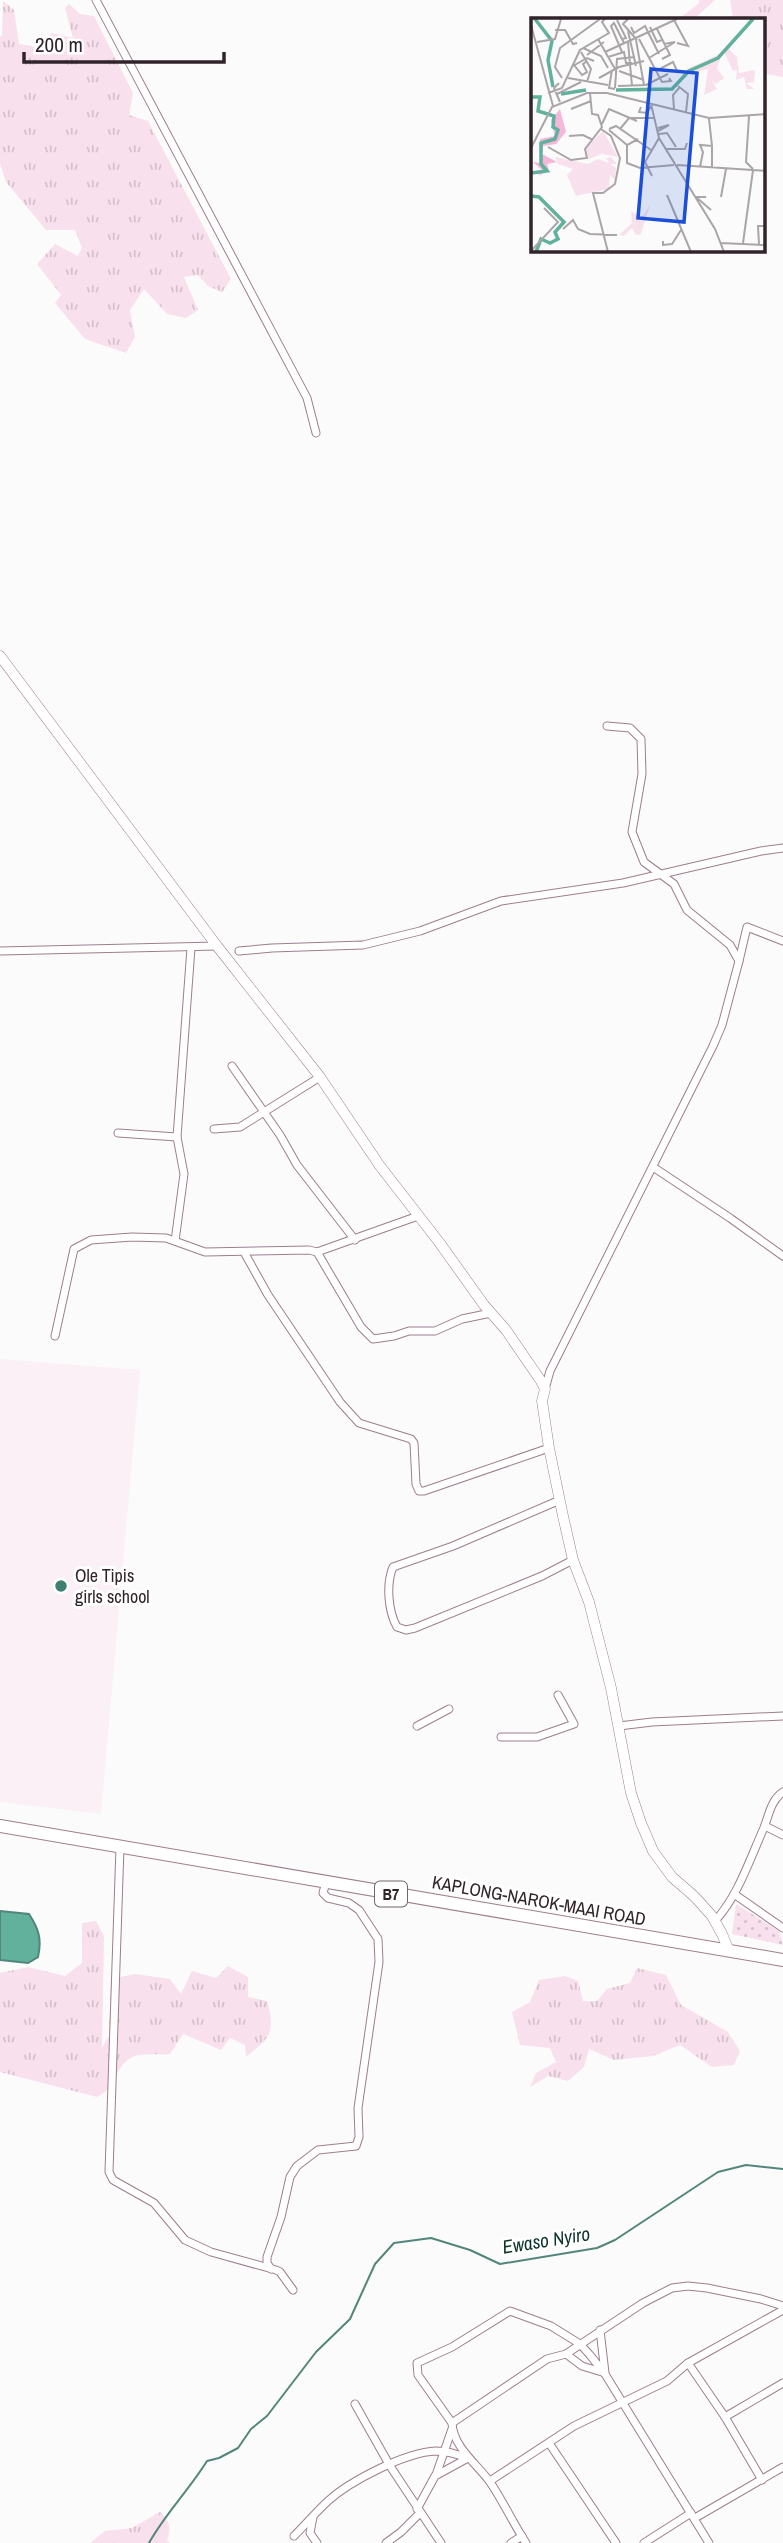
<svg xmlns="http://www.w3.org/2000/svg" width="783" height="2543" font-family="'Archivo Narrow',sans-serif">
<defs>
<pattern id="grass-tufts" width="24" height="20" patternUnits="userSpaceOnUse" patternTransform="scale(1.75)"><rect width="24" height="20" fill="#f9e0ed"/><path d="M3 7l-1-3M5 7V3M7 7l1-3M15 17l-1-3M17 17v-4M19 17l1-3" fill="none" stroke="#d6c0cb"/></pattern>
<pattern id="park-dots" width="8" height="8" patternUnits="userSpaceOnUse" patternTransform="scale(1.75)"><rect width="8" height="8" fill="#f9e0ed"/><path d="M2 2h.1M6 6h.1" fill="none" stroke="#d6c0cb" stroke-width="1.8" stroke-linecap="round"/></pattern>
</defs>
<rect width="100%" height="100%" fill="#fbfbfb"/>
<polygon fill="#faf0f5" points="0,1359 140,1370 101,1814 0,1802"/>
<g fill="url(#grass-tufts)">
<polygon points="699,0 715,0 694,19 679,19 699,3"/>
<polygon points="730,0 783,0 783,77 765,74 764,72 764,19 733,19"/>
<polygon points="3,1 14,10 19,44 38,47 52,33 73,38 65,8 69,4 80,14 94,16 133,93 129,115 148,121 231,279 222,292 208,286 198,275 184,277 198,310 186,318 167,314 144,289 130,310 135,337 126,353 85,339 55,303 61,295 37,264 55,244 78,256 82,248 75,230 46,230 6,182 0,163 0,35 2,37"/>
<path d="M96,1921l8,15 -2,112 7,-13 2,-56 24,-5 35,5 11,15 11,-23 24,7 12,-12 20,11v20l19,4c9,31 3,37 -21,56l-1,-12 -15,-7 -9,12 -38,-16 -13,20c-10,1 -25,-1 -35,2 -20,7 -18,32 -38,41l-97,-25v-99l28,-6 37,9 17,-13v-40z"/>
<polygon points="637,1968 666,1975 681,2005 728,2032 740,2051 734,2065 712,2067 680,2045 653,2056 614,2060 589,2049 584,2067 568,2081 548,2076 530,2087 536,2073 556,2062 550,2048 520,2045 512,2012 530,2002 539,1980 565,1976 578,1981 583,2001 597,2001 607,1989 630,1983"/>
<path d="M160,2512c9,9 12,15 7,28l3,3h-80l15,-12 27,-3z"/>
</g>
<polygon fill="url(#park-dots)" points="736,1904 779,1931 783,1945 732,1934"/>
<path fill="#61b19d" stroke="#53867a" stroke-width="2" d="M0,1911l29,3c10,15 13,26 9,43l-10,6 -28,-3z"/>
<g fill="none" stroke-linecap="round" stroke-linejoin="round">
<path stroke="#53867a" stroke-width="2" d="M149,2543c16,-29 40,-53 58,-82l12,-3 19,-10 13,-19 16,-13 49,-64 34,-33 25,-55 19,-21 37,-5 39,12 30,14 97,-16 18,-8 103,-68 28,-7 37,4"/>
<g stroke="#9e7d8f" stroke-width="9">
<g id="minor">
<polyline points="96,0 307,398 316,433"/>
<polyline points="0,951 217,946"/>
<polyline points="239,951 272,948 363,945 420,931 501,901 623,883 761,851 783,848"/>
<polyline points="739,961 747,927 783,941"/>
<polyline points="232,1066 280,1135 297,1165 355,1240"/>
<polyline points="214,1129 240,1127 320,1077"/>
<polyline points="118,1133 177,1137"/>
<polyline points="653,1167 730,1218 783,1256"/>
<polyline points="175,1241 184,1174 177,1137 191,948"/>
<polyline points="244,1252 268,1295 340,1402 359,1423 411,1439 414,1443 416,1484 419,1491 424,1491 549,1448"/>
<polyline points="317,1252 361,1327 373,1339 394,1336 409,1331 435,1331 462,1319 491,1313"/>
<polyline points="55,1336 74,1249 91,1240 132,1237 166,1238 205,1252 309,1250 317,1252 418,1216"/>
<polyline points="545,1389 550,1371 713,1046 722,1025 739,961 730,945 687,910 674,884 644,862 632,832 642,774 641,739 630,728 607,726"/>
<path d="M560,1500l-107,46 -60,21c-7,17 -5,44 4,60l9,3 9,-2 127,-52 31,-16"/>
<polyline points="417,1726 449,1709"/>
<polyline points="619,1726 652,1722 783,1716"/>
<polyline points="501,1737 537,1737 574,1724 558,1695"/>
<polyline points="765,1826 783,1835"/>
<polyline points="120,1847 109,2172 113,2180 154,2203 185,2240 211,2252 276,2270 280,2272 293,2290"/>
<polyline points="734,1894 783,1928"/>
<path d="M715,1921c23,-25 34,-60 48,-91 6,-14 7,-29 20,-38"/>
<polyline points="271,2269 267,2263 267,2257 281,2217 290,2177 297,2166 318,2150 356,2146 359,2137 358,2108 379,1962 378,1939 359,1910 349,1903 328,1898 323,1893 326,1882"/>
<polyline points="600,2330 605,2373"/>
<polyline points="566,2354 582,2366 602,2372"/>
<polyline points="688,2363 725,2417 762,2480"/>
<polyline points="355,2404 390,2466 441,2543"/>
<polyline points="725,2417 783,2383"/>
<polyline points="452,2423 418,2375 417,2363 452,2347 510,2311 551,2326 580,2344 590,2355 605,2374 709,2543"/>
<polyline points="549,2443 616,2543"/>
<polyline points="436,2475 452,2429"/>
<polyline points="490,2481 574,2426 667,2381 688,2363 783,2310"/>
<polyline points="417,2509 435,2476 468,2458"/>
<polyline points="313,2517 310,2533 317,2543"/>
<polyline points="695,2518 783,2467"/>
<path d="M294,2536c11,-11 22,-24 34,-35 22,-20 78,-49 108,-50 11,0 21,3 31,7"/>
<polyline points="386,2543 401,2532 420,2513"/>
<polyline points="511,2543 522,2536"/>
<path d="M526,2543c-13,-20 -23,-42 -36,-61 -13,-18 -37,-35 -38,-59l95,-64 19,-5 77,-51 29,-15 16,-2 19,2 54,11 22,7"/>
<polyline points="644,2543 691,2513"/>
</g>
</g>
<g stroke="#9e7d8f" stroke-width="11">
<polyline id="secondary" points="0,656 217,946 320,1077 380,1166 439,1242 484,1305 506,1330 541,1381 545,1389 542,1401 549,1448 563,1516 573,1560 589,1602 611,1688 631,1793 641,1823 653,1851 672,1877 695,1897 712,1916 722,1934 729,1951"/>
</g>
<g stroke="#9e7d8f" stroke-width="14">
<polyline id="trunk" points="0,1826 783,1960"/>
</g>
<use href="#minor" stroke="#fff" stroke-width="7"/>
<use href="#secondary" stroke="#fff" stroke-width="10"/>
<use href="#trunk" stroke="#fff" stroke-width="12"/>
</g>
<circle fill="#3e8070" stroke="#fff" stroke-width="2.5" cx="61" cy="1586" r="7"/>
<g text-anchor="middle" stroke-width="6" stroke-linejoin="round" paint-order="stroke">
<rect fill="#fff" stroke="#6f656a" stroke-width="2" x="375" y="1881.5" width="32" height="25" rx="5"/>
<g font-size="16" font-weight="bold" fill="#31232a">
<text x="391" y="1900">B7</text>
</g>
<g font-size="18" fill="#31232a" stroke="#fff" text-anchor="start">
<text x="75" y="1582">Ole Tipis<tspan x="75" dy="21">girls school</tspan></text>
</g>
<g font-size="18" fill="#31232a" stroke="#fff">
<text transform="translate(539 1901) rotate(10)" y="6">KAPLONG-NAROK-MAAI ROAD</text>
</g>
<g font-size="19" font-style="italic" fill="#0c332a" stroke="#fff">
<text transform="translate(546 2240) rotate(-9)" y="7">Ewaso Nyiro</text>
</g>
</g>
<g transform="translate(531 18)">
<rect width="234" height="234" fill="#fbfbfb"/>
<path d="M197,30l9,9 2,16 16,-3 -1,12 -8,1 8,6h-7l-3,-12 -8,3 1,-10 -4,1 -9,-19zM191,35l-5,15 7,10 -8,6 -4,-4 5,9 -13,6 4,-26 -21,5v-5zM72,113l15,26 -16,-3 -13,5 -3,-11zM24,139l33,7 10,-5 11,4 -3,-5 5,-1 6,7h-7l6,4 -1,12 -5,-5 -1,14 -33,7 -9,-21 6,-6 -15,-5zM119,187l-9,29 -5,1 -4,-7 -8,8 -5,-1 13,-12 -1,-12 10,7z" fill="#f9e0ed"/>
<path d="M29,91l6,23 -10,12 -13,2 -1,8 15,8 -10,2 2,6 -9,5 -7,-3 9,-2 -9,-8 7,1v-24l15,-3 -4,-16z" fill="#f6b7d9"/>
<path fill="none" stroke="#61b19d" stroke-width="3.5" d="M4,1l17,22 -4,19 5,27M85,72l56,-1 17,-18 29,-13 35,-39M30,76l25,-4M0,79h9l-2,14 16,5 -1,11 5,3 -3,9 -14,4v21l6,7 -16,2M0,178l8,1 25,25 -9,10 3,7 -8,4 -9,-4 -5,13"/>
<path fill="none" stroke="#aaa5a7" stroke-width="2" d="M97,1l-5,5 14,16M86,2l9,18 -4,1M143,2l14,26 -11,-3M0,7l22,81M100,9l3,6 11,-7 14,28M119,9l7,15 5,-2M126,11l13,26 -8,4M24,12h10l8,14 4,-1M97,13l8,35M67,21l17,30M108,21l23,43 9,-1 -2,-3M105,22l8,45M6,24l18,-3 6,-20M97,24l4,44M52,30l18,8 7,12M50,34l10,17 -4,13M74,34l72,-33M91,34l-11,-26 3,-3 10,20M56,37l17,-13M77,39l16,-5 2,11h6M118,40l26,-16 -11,2M43,47l8,10 5,-3 -4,-8 4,-3M42,48l14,-8 7,3M81,52l-3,18 6,1M88,53l25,9M125,53l17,-9 5,11M31,60l-7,-11 5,-19 40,-29M37,60l40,7M68,60l20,-11 25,-6M28,65l-5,5 6,14M87,68l28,-1 22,-11M147,68l10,8 -2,18M84,70l2,-29 18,-2M17,75l14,-5 18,-38 29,-17 -7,-11 3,-3M26,76l24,-12M120,86l8,34 56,91 9,23M110,89l-2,5 8,1 4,-7M40,91l20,-8M143,91l-1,-14 6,-7M218,98l-3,46 7,7M71,106l7,-15 28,12M127,110l11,-3 -11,6M70,111l10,7 9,22 -5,26 -12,9h-10l15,59M78,111l7,-3 35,24M89,111l9,-11h26M78,112l18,15M128,116l8,-1 9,14M38,118l14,-1 10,5M107,121l-11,6v18l13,5 34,-3M181,128v22M17,129l23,13 16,-2 -2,-9 17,-22 -4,-12 -6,-1 -2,-21M0,130l21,-41 35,-14h20l102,25 57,-4M134,131h20l2,-6M146,147l89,6M169,149l3,-15 -3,-7 12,1 -3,-27M121,158l-7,-14 14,-24M136,177l24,57M175,179h-10l15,13M190,179l5,-28M32,211l10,-9 5,9 12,5 27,1M132,223v4l9,-1 9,-14M190,225l45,2M212,225l10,-73M228,226l-1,-18h6M0,233l27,-29 -14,-14"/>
<path fill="#1d4ed8" fill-opacity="0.15" stroke="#1d4ed8" stroke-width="3.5" d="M120,51l46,4 -13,149 -46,-4z"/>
<rect width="234" height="234" fill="none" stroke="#31232a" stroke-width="3.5"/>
</g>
<path d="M24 52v10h200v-10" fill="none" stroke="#31232a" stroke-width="3.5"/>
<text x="35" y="52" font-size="21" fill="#31232a" stroke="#ffffff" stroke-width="5" paint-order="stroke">200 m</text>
</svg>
